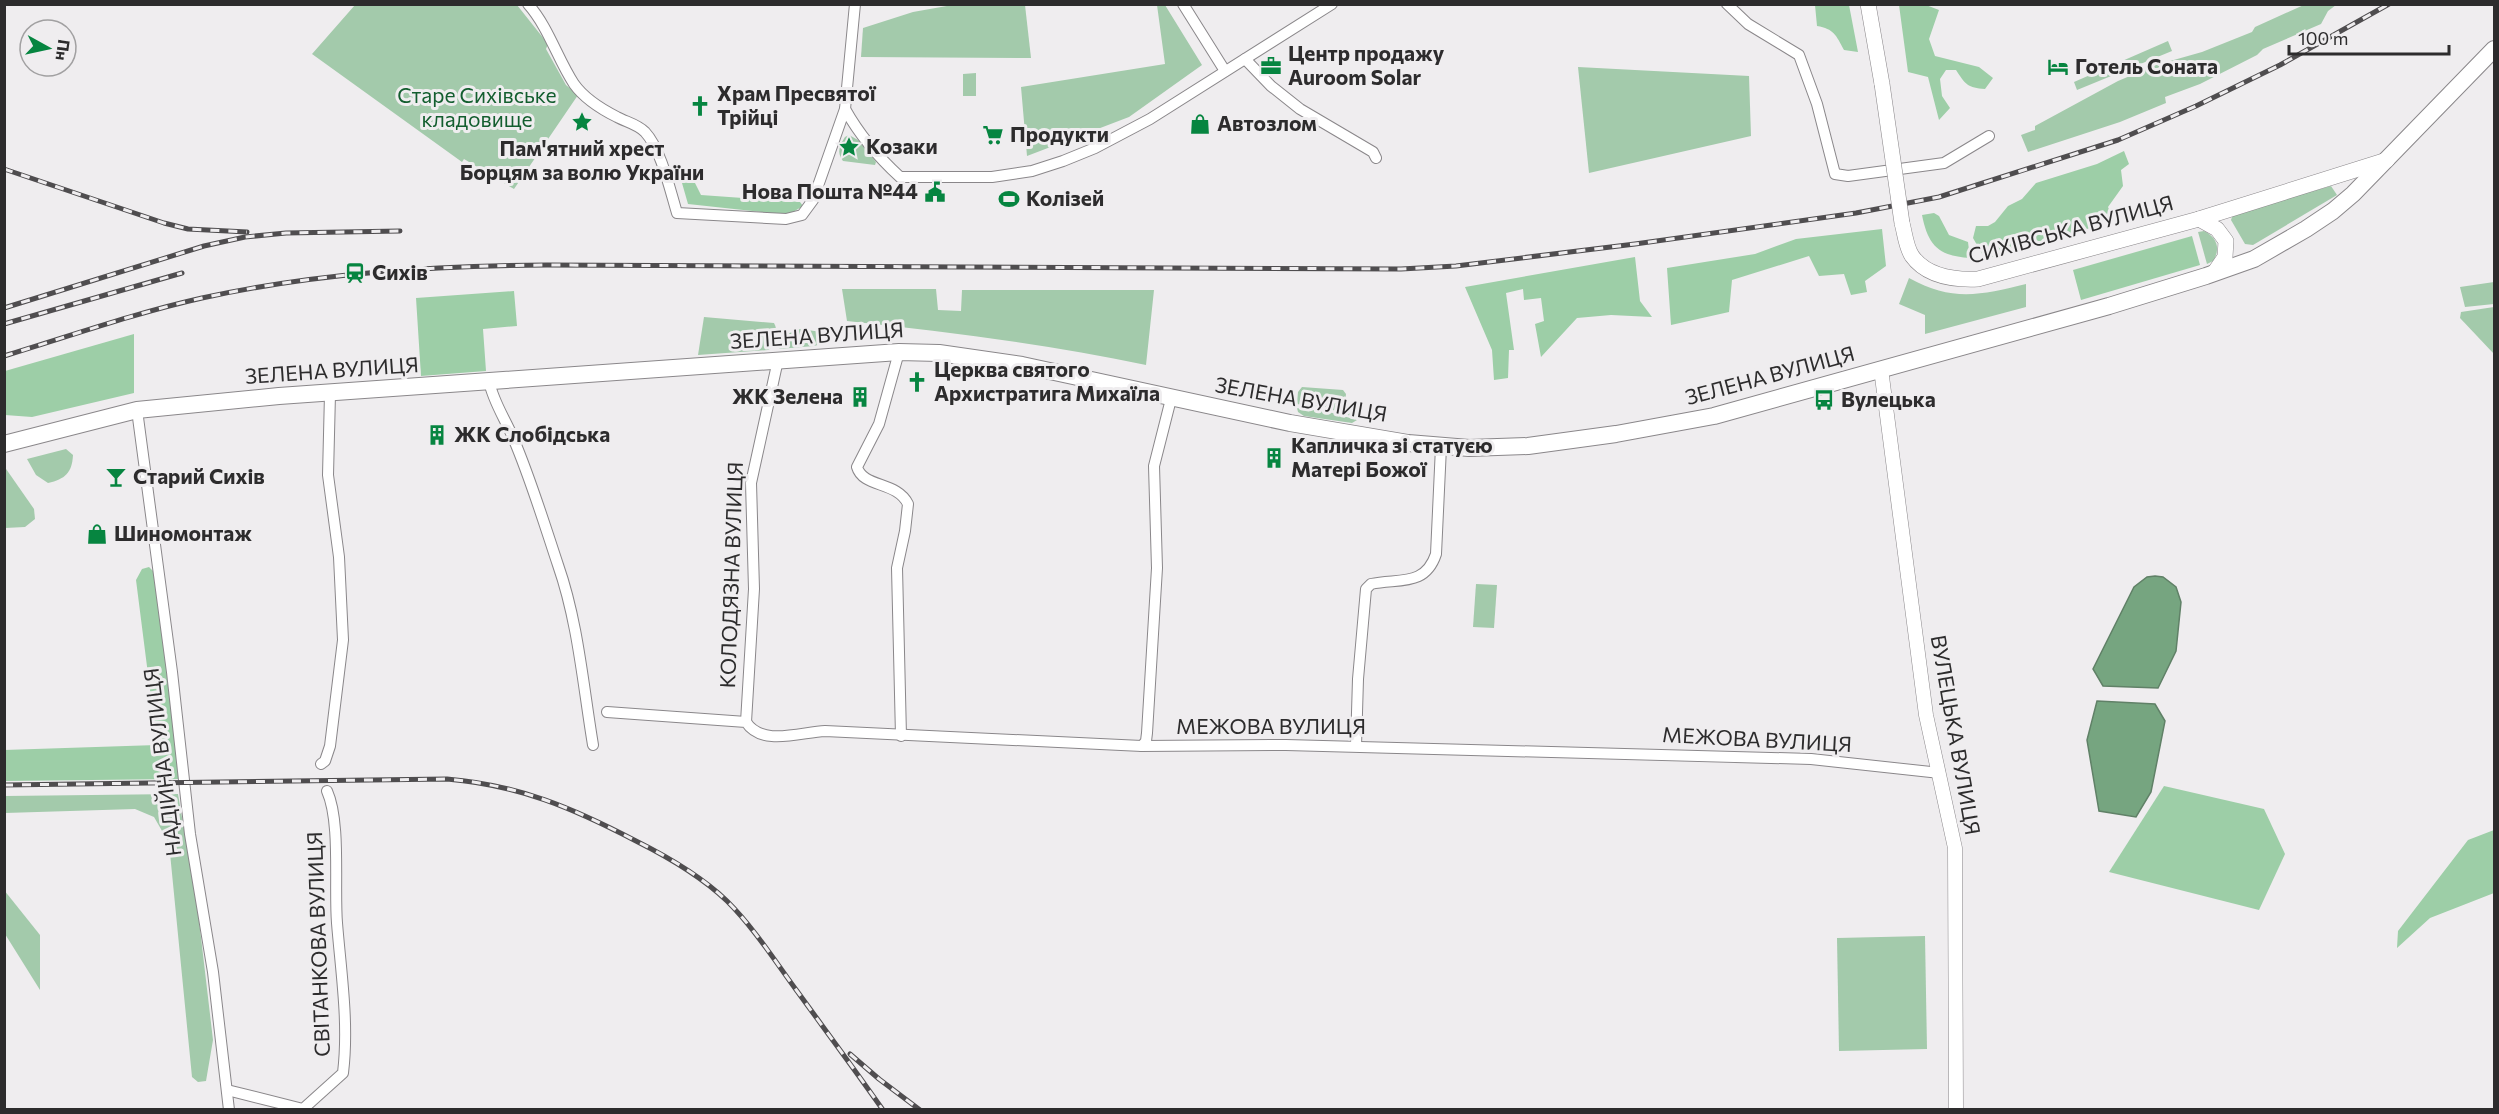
<svg xmlns="http://www.w3.org/2000/svg" width="2499" height="1114" font-family="Commissioner,sans-serif">
<rect width="100%" height="100%" fill="#efedef"/>
<g fill="#a3caab">
<polygon points="958,4 1025,5 1031,58 861,57 863,28 913,12"/>
<polygon points="2306,4 2336,5 2328,11 2321,24 2263,49 2257,55 2200,84 2165,97 2166,103 2120,122 2028,152 2021,135 2035,130 2035,126 2118,81 2156,65 2202,52 2252,32 2255,27"/>
<polygon points="355,5 517,5 548,44 546,49 566,85 578,95 514,189 464,159 462,162 312,54"/>
<polygon points="1157,5 1165,5 1202,65 1129,117 1027,156 1021,87 1165,64"/>
<polygon points="2168,41 2172,51 2077,90 2074,82"/>
<polygon points="1578,67 1749,76 1751,136 1589,173"/>
<polygon points="976,73 976,96 963,96 963,74"/>
<path d="M849,135l9,5 18,22 -1,3 -32,-4c-7,-9 -3,-16 2,-24z"/>
<polygon points="2331,186 2337,195 2253,245 2245,244 2231,220 2233,214"/>
<path d="M2204,231c13,6 17,18 9,30l-6,3 -9,-32z"/>
<path d="M1909,278c43,24 72,17 117,6v23l-101,27v-19l-26,-11z"/>
<polygon points="2494,282 2494,304 2465,307 2460,287"/>
<path d="M842,289h94l2,21 23,1 1,-21h192l-8,75c-99,-21 -199,-33 -299,-44z"/>
<polygon points="2494,307 2494,354 2460,318 2461,312"/>
<path d="M704,317l70,6c5,9 3,22 -6,27l-70,5z"/>
<polygon points="800,329 829,333 832,341 814,346 779,349 787,334"/>
<path d="M1302,387l41,3 3,4 -2,16 14,2 1,2c-10,4 -18,-1 -28,-5 -10,-3 -23,-3 -34,-5l1,-12z"/>
<polygon points="1297,408 1329,412 1357,420 1352,423 1304,416 1298,412"/>
<path d="M66,449l7,6c-1,18 -8,24 -25,28l-12,-8 -9,-16z"/>
<polygon points="4,466 34,509 35,519 25,527 5,528"/>
<polygon points="1476,584 1497,585 1494,628 1473,627"/>
<polygon points="178,794 198,912 213,1040 206,1081 198,1082 192,1077 169,843 154,817 135,809 5,813 5,796"/>
<polygon points="4,890 40,935 40,990 5,934"/>
<polygon points="1925,936 1927,1049 1839,1051 1837,938"/>
</g>
<g fill="#9dcea7">
<path d="M1815,5h34l9,47 -14,-2c-8,-15 -10,-21 -27,-24z"/>
<path d="M1899,5h27l13,5 -10,29 6,17 44,11 14,11 -8,11c-17,-1 -20,-5 -29,-19h-10l-6,9 2,17 8,12 -11,12 -11,-43 -20,-5z"/>
<polygon points="2124,151 2129,164 2121,170 2123,186 2108,207 2111,214 2097,226 1985,259 1973,238 1976,226 1988,226 1995,222 2008,206 2022,199 2036,183 2097,164"/>
<polygon points="693,179 701,195 800,202 803,206 788,215 688,204 682,183"/>
<path d="M1934,213l5,3 10,19 19,7 2,16c-32,-2 -42,-13 -48,-43z"/>
<polygon points="1882,229 1886,266 1865,281 1867,292 1851,295 1844,274 1819,276 1809,256 1732,280 1729,312 1671,325 1667,268 1755,254 1796,239"/>
<polygon points="2192,236 2200,265 2081,300 2073,270"/>
<polygon points="1635,257 1640,301 1652,317 1611,315 1577,318 1541,357 1535,324 1544,321 1541,298 1524,300 1523,289 1506,293 1514,350 1509,350 1508,378 1494,380 1492,350 1465,287"/>
<polygon points="514,291 517,326 483,329 486,371 421,376 416,298"/>
<polygon points="134,334 134,393 32,417 5,415 5,371"/>
<polygon points="149,567 155,573 179,779 5,781 4,750 157,745 136,580 142,569"/>
<polygon points="2164,786 2264,809 2285,854 2259,910 2109,872"/>
<polygon points="2494,830 2494,893 2430,918 2397,948 2398,931 2468,840"/>
</g>
<g fill="#76a580" stroke="#608167" stroke-width="1.5">
<polygon points="2155,576 2163,577 2176,587 2181,602 2176,651 2158,688 2103,686 2093,669 2134,587 2147,577"/>
<polygon points="2097,701 2155,704 2165,721 2151,792 2136,817 2099,811 2087,740"/>
</g>
<g fill="none" stroke-linecap="round" stroke-linejoin="round">
<g stroke="#8a878a" stroke-width="12">
<g id="minor">
<path d="M528,4c21,24 29,54 46,80 10,14 27,25 43,33 9,5 20,7 28,15 16,17 25,58 32,81l109,6 16,-4 11,-15 32,-91 10,-105"/>
<polyline points="1183,4 1225,71"/>
<polyline points="1727,4 1748,24 1799,55 1817,104 1835,174 1848,176 1944,163 1989,136"/>
<polyline points="1245,59 1271,86 1300,109 1373,152 1376,158"/>
<path d="M845,109c15,27 32,47 55,68h92l40,-6 31,-10 32,-13 55,-29 182,-115"/>
<path d="M899,352l-20,72 -22,43c6,21 40,14 51,37l-3,27 -8,37 4,168"/>
<path d="M489,381c4,21 17,39 25,59 17,40 30,83 44,125 20,57 25,120 35,180"/>
<polyline points="137,410 172,672 190,834 213,972 229,1110"/>
<path d="M607,712l139,10c16,25 55,10 79,9l317,15 144,-1 525,14 129,14"/>
<polyline points="746,722 754,589 751,483 778,360"/>
<polyline points="1142,746 1146,741 1147,733 1157,568 1154,466 1171,399"/>
<path d="M1356,746l2,-67 8,-90 5,-5c28,-6 54,3 65,-30l5,-107"/>
<polyline points="321,764 325,761 330,746 343,640 339,557 328,475 330,394"/>
<path d="M227,1090l76,19 40,-36c6,-50 -2,-100 -6,-150 -3,-36 4,-101 -10,-132"/>
</g>
</g>
<g stroke="#8a878a" stroke-width="15">
<polyline id="tertiary" points="1881,369 1926,715 1955,848 1956,1110"/>
</g>
<g stroke="#8a878a" stroke-width="16">
<g id="secondary">
<polyline points="1868,4 1882,84"/>
<polyline points="2199,219 2217,229 2226,241 2225,257 2214,273"/>
<path d="M1902,223c3,11 4,24 10,33 15,21 43,24 66,23l221,-60 188,-59"/>
</g>
</g>
<g stroke="#8a878a" stroke-width="18">
<polyline id="primary" points="4,444 137,410 279,396 899,352 939,353 1022,365 1290,423 1408,443 1469,448 1528,446 1616,434 1714,416 2109,306 2206,276 2254,259 2306,229 2333,211 2353,194 2494,49"/>
</g>
<use href="#minor" stroke="#fff" stroke-width="10"/>
<use href="#tertiary" stroke="#fff" stroke-width="14"/>
<use href="#secondary" stroke="#fff" stroke-width="15"/>
<use href="#primary" stroke="#fff" stroke-width="16"/>
<g stroke="#4f4d4f" stroke-width="5">
<g id="rail">
<polyline points="4,169 164,223 188,229 247,232"/>
<polyline points="4,308 204,246 245,237 286,233 400,231"/>
<polyline points="4,324 182,273"/>
<path d="M4,356c66,-20 131,-43 198,-58 115,-25 228,-32 345,-33l854,4 55,-3 179,-22 221,-31 83,-16 179,-57 78,-34 84,-41 109,-61"/>
<path d="M4,785l443,-6c72,6 126,29 189,62 32,16 65,35 91,60 27,27 48,60 70,90 29,40 58,79 86,119"/>
<polyline points="850,1054 879,1079 920,1110"/>
</g>
</g>
<use href="#rail" stroke="#efedef" stroke-width="3" stroke-dasharray="9" stroke-linecap="butt"/>
<g stroke="#8a878a" stroke-width="16" stroke-linecap="butt">
<polyline id="secondary-bridge" points="1882,84 1902,223"/>
</g>
<use href="#secondary-bridge" stroke="#fff" stroke-width="15"/>
</g>
<defs>
<g id="office-bare" transform="scale(1.62)"><path d="M-6-3h4V-5.5h4V-3h4V5H-6ZM-1-4.5V-3h2v-1.5ZM-6 0V1H6V0Z" fill="#068540" stroke="#efedef" stroke-width="2.5" paint-order="stroke"/></g>
<g id="hotel-bare" transform="scale(1.62)"><path d="M-6-4.5h1.5V1H6V5H4.5V3h-9V5H-6ZM-4 0a1.8 1.8 0 1 1 3.6 0ZM.5 0V-2.5h3Q6-2.5 6 0Z" fill="#068540" stroke="#efedef" stroke-width="2.5" paint-order="stroke"/></g>
<g id="church-bare" transform="scale(1.62)"><path d="M-1.2-6h2.4v3.5h3.3v2.4h-3.3V6h-2.4V-.1h-3.3v-2.4h3.3Z" fill="#068540" stroke="#efedef" stroke-width="2.5" paint-order="stroke"/></g>
<g id="sight-bare" transform="scale(1.62)"><path d="M0-6L1.8-2.2L6-1.7L2.9 1.2L3.7 5.4L0 3.3L-3.7 5.4L-2.9 1.2L-6-1.7L-1.8-2.2Z" fill="#068540" stroke="#efedef" stroke-width="2.5" paint-order="stroke"/></g>
<g id="shop-bare" transform="scale(1.62)"><path d="M-5-2.5h2.3a2.7 3.5 0 0 1 5.4 0H5L5.5 6h-11ZM-1.5-2.5h3a1.5 2.3 0 0 0-3 0Z" fill="#068540" stroke="#efedef" stroke-width="2.5" paint-order="stroke"/></g>
<g id="supermarket-bare" transform="scale(1.62)"><path d="M-6-5.5h2.5l.6 2H6L4.5 2H-2.5L-4.4-4H-6ZM-1.5 3.2a1.3 1.3 0 1 0 .1 0ZM3 3.2a1.3 1.3 0 1 0 .1 0Z" fill="#068540" stroke="#efedef" stroke-width="2.5" paint-order="stroke"/></g>
<g id="civic-bare" transform="scale(1.62)"><path d="M-.6-6.5H3V-4.5H.6V-3L4-1V1h2V6H-6V1h2V-1L-.6-3ZM-1.2 2.5V6h2.4V2.5Z" fill="#068540" stroke="#efedef" stroke-width="2.5" paint-order="stroke"/></g>
<g id="stadium-bare" transform="scale(1.62)"><path d="M0-5a6.5 5 0 1 0 0 10a6.5 5 0 1 0 0-10ZM-3.5-1.8h7v3.6h-7Z" fill="#068540" stroke="#efedef" stroke-width="2.5" paint-order="stroke"/></g>
<g id="station-bare" transform="scale(1.62)"><path d="M-3-6H3Q5-6 5-4V2Q5 4 3 4L4.5 6H3L1.5 4h-3L-3 6H-4.5L-3 4Q-5 4-5 2V-4Q-5-6-3-6ZM-3.5-4v3h7v-3ZM-3.5 1v1.5H-2V1ZM2 1v1.5H3.5V1Z" fill="#068540" stroke="#efedef" stroke-width="2.5" paint-order="stroke"/></g>
<g id="building-bare" transform="scale(1.62)"><path d="M-4-6H4V6H1V3H-1V6H-4ZM-2.5-4.3h1.7v1.8h-1.7ZM.8-4.3h1.7v1.8H.8ZM-2.5-1h1.7V.8h-1.7ZM.8-1h1.7V.8H.8Z" fill="#068540" stroke="#efedef" stroke-width="2.5" paint-order="stroke"/></g>
<g id="bus-bare" transform="scale(1.62)"><path d="M-5-6H5V4H4V6H2V4H-2V6H-4V4H-5ZM-3.5-4V0h7V-4ZM-3.5 1.2v1.5H-2V1.2ZM2 1.2v1.5H3.5V1.2Z" fill="#068540" stroke="#efedef" stroke-width="2.5" paint-order="stroke"/></g>
<g id="bar-bare" transform="scale(1.62)"><path d="M-6-5H6L.8 .8V4.5H3.5V6h-7V4.5H-.8V.8Z" fill="#068540" stroke="#efedef" stroke-width="2.5" paint-order="stroke"/></g>
</defs>
<g fill-rule="evenodd">
<use href="#office-bare" x="1271" y="66"/>
<use href="#hotel-bare" x="2058" y="67"/>
<use href="#church-bare" x="700" y="106"/>
<use href="#sight-bare" x="582" y="122"/>
<use href="#shop-bare" x="1200" y="124"/>
<use href="#supermarket-bare" x="993" y="135"/>
<use href="#sight-bare" x="849" y="147"/>
<use href="#civic-bare" x="935" y="192"/>
<use href="#stadium-bare" x="1009" y="199"/>
<use href="#station-bare" x="355" y="273"/>
<use href="#church-bare" x="917" y="382"/>
<use href="#building-bare" x="860" y="397"/>
<use href="#bus-bare" x="1824" y="400"/>
<use href="#building-bare" x="437" y="435"/>
<use href="#building-bare" x="1274" y="458"/>
<use href="#bar-bare" x="116" y="477"/>
<use href="#shop-bare" x="97" y="534"/>
</g>
<g text-anchor="middle" stroke-width="6" stroke-linejoin="round" paint-order="stroke">
<g font-size="21" font-weight="bold" fill="#2d2c2d" stroke="#efedef" text-anchor="start">
<text x="1288" y="61">Центр продажу<tspan x="1288" dy="24">Auroom Solar</tspan></text>
<text x="2075" y="74">Готель Соната</text>
<text x="717" y="101">Храм Пресвятої<tspan x="717" dy="24">Трійці</tspan></text>
<text x="1217" y="131">Автозлом</text>
<text x="1010" y="142">Продукти</text>
<text x="866" y="154">Козаки</text>
<text x="582" y="156" text-anchor="middle">Пам'ятний хрест<tspan x="582" dy="24">Борцям за волю України</tspan></text>
<text x="918" y="199" text-anchor="end">Нова Пошта №44</text>
<text x="1026" y="206">Колізей</text>
<text x="372" y="280">Сихів</text>
<text x="934" y="377">Церква святого<tspan x="934" dy="24">Архистратига Михаїла</tspan></text>
<text x="843" y="404" text-anchor="end">ЖК Зелена</text>
<text x="1841" y="407">Вулецька</text>
<text x="454" y="442">ЖК Слобідська</text>
<text x="1291" y="453">Капличка зі статуєю<tspan x="1291" dy="24">Матері Божої</tspan></text>
<text x="133" y="484">Старий Сихів</text>
<text x="114" y="541">Шиномонтаж</text>
</g>
<g font-size="21" fill="#135e2f" stroke="#efedef">
<text x="477" y="103">Старе Сихівське<tspan x="477" dy="24">кладовище</tspan></text>
</g>
<g font-size="21" fill="#2d2c2d" stroke="#efedef">
<text transform="translate(2071 230) rotate(-15)" y="7">СИХІВСЬКА ВУЛИЦЯ</text>
<text transform="translate(817 336) rotate(-4)" y="7">ЗЕЛЕНА ВУЛИЦЯ</text>
<text transform="translate(332 371) rotate(-4)" y="7">ЗЕЛЕНА ВУЛИЦЯ</text>
<text transform="translate(1770 376) rotate(-15)" y="7">ЗЕЛЕНА ВУЛИЦЯ</text>
<text transform="translate(1301 400) rotate(10)" y="7">ЗЕЛЕНА ВУЛИЦЯ</text>
<text transform="translate(732 575) rotate(-88)" y="7">КОЛОДЯЗНА ВУЛИЦЯ</text>
<text x="1271" y="734">МЕЖОВА ВУЛИЦЯ</text>
<text transform="translate(1955 735) rotate(80)" y="7">ВУЛЕЦЬКА ВУЛИЦЯ</text>
<text transform="translate(1757 740) rotate(3)" y="7">МЕЖОВА ВУЛИЦЯ</text>
<text transform="translate(163 762) rotate(-97)" y="7">НАДІЙНА ВУЛИЦЯ</text>
<text transform="translate(319 944) rotate(-92)" y="7">СВІТАНКОВА ВУЛИЦЯ</text>
</g>
</g>
<rect width="2499" height="1114" fill="none" stroke="#2d2c2d" stroke-width="12"/>
<g transform="translate(48 48) rotate(98)"><circle r="28" fill="#efedef" stroke="#a1a0a1" stroke-width="1.5"/>
<path d="M0-4.5L10 22L0 15L-10 22Z" fill="#068540"/>
<text y="-9" font-size="16" font-weight="bold" text-anchor="middle" fill="#2d2c2d">Пн</text>
</g>
<path d="M2289 45v9h160v-9" fill="none" stroke="#2d2c2d" stroke-width="3"/>
<text x="2298" y="45" font-size="18" fill="#2d2c2d" stroke="#efedef" stroke-width="4.5" paint-order="stroke">100 m</text>
</svg>
